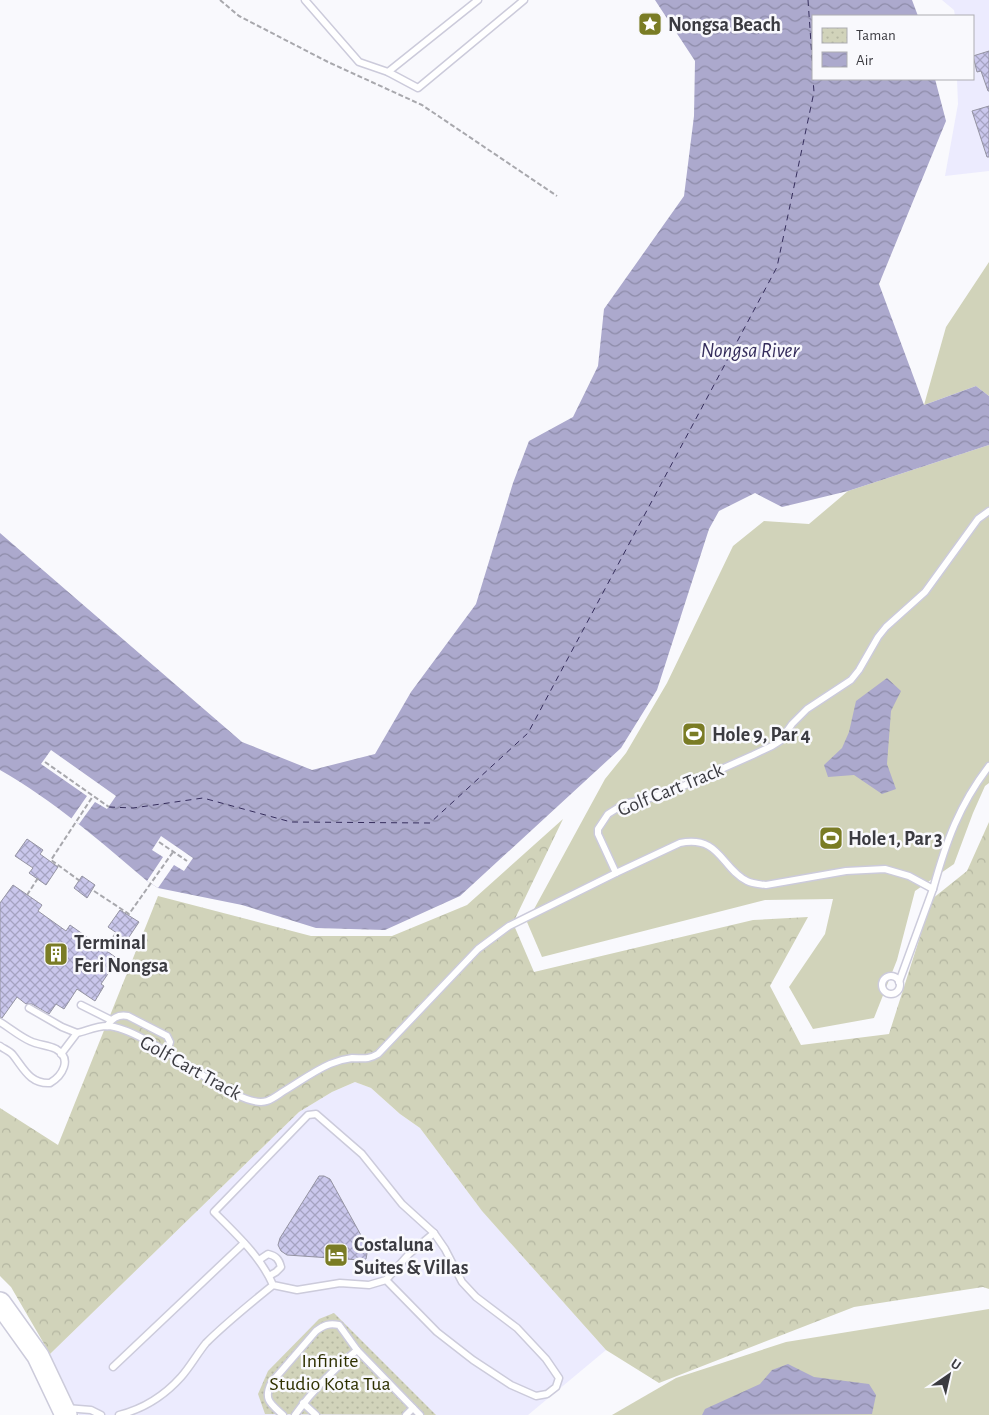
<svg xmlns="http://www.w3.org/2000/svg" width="989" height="1415" font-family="'Alegreya Sans',sans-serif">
<defs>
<pattern id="forest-crowns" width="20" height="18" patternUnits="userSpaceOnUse" patternTransform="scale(1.25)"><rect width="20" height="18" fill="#d1d3ba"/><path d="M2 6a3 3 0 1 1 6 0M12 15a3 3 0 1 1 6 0" fill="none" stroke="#b4b6a1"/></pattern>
<pattern id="park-dots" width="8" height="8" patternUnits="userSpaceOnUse" patternTransform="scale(1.25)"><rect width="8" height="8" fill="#d1d3ba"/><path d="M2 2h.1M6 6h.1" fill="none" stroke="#b4b6a1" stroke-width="1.8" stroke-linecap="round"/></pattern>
<pattern id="water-waves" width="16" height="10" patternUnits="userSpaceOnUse" patternTransform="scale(1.25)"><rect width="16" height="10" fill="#aca9cd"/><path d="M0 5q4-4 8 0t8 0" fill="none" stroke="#8d8ba8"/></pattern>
<pattern id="building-cross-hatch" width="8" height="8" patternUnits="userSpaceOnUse" patternTransform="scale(1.25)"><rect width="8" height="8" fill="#cac7ec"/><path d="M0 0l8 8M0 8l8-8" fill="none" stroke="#a5a3c1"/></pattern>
</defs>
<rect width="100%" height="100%" fill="#f9f9fd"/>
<g fill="#ecebfe">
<polygon points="942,0 989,0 989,171 945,176 958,104 957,79 973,79 973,16 955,16 954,10"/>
<polygon points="355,1082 371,1088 400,1114 420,1128 482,1211 606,1350 528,1415 79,1415 50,1354 299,1112 332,1092"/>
</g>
<g fill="#d1d3ba">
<polygon points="989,262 989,396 976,386 924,405 946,327"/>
<polygon points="989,445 989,783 985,786 973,813 954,864 915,891 897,960 874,1018 813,1029 789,987 825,934 833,899 765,900 542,957 527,922 605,779 626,753 667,683 733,546 764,521 809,524 848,491"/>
<polygon points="989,1309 989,1415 612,1415 676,1378 786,1342"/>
</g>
<polygon fill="url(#forest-crowns)" points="563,819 513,923 534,972 753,920 808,917 770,986 801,1045 889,1034 932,899 967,871 989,822 989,1289 983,1287 854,1307 659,1383 606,1350 482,1211 420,1128 400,1114 371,1088 355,1082 332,1092 299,1112 50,1354 11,1287 0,1276 0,1108 58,1145 158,896 311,936 392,936 467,905"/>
<polygon fill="url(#park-dots)" points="334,1313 436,1415 265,1414 258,1394 268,1371 319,1319"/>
<g fill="url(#water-waves)">
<path d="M655,0h257l6,16h-105v63h122l11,42 -67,163 45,121 52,-19 13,10v49l-141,46 -66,16 -27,-14 -36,18 -10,18 -52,161 -36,58 -161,148 -75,34 -69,-2 -74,-23 -84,-17 -11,-7c-47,-40 -94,-81 -147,-111v-237l242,209 70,28 63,-16 36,-62 65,-88 37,-121 16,-42 44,-24 25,-51 6,-57 80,-113 10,-80 1,-55z"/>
<polygon points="887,678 901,691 891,711 887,764 896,789 882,794 854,775 828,777 824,765 842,748 849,732 856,701"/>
<polygon points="788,1364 814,1377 869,1384 876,1395 872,1414 702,1415 705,1409 760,1384 772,1370"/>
</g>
<g fill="#f9f9fd">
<polygon points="51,750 116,796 107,809 95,802 79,824 71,819 87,796 41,764"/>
<polygon points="161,836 193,858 184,871 174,865 158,888 147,881 163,857 152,850"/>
</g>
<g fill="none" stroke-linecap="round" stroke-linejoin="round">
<g stroke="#352d5c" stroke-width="1" stroke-dasharray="6 5" stroke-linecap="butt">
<polyline points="808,0 813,72"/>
<polyline points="109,807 133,808 203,798 291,822 430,823 528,733 777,267 814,92 813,79"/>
</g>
</g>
<g fill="url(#building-cross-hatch)" stroke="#9493a2">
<polygon points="989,51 989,91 988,91 981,71 977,72 973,56"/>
<polygon points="989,106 989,157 987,157 972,111"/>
<polygon points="27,839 43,850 40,854 58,867 46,885 29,873 33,868 15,856"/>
<polygon points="82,876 95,885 87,898 74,888"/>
<polygon points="13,885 42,905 38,911 66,931 70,925 118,959 101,984 104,986 95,1001 77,989 64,1009 56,1004 49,1014 32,1004 26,1004 17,997 2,1018 0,1017 0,903"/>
<polygon points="120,910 139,922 127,940 108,927"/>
<polygon points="319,1176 324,1176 330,1179 368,1248 366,1259 360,1260 287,1255 281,1251 278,1245 280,1238"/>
</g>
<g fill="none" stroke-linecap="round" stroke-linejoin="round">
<g stroke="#cccbdb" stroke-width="9">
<g id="service">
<polyline points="305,0 359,62 388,72 418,88 524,0"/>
<polyline points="388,72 478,0"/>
<path d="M989,511l-11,8 -53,73 -39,35 -8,10 -19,33 -8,10 -44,29 -15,15 -12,17 -8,5 -19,9 -72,32 -34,12 -23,5 -16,10 -10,15v5l18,39 64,-30c40,-8 41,25 67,38 6,3 12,3 19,4l80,-14 39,-2 24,7 24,13c13,-47 26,-84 56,-123"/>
<circle cx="891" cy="985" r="9"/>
<polyline points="899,982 933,889"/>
<polyline points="81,1005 111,1020"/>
<polyline points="29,1008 62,1027 77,1033"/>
<path d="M0,1022c10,6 19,14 30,19 8,4 18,4 26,8 17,10 6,27 -6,34 -20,1 -26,-14 -37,-28 -3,-4 -9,-6 -13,-9"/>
<path d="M107,1026c5,-7 10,-12 21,-10l39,20 3,6 -3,10"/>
<path d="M61,1054l16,-21c9,-2 20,-7 30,-7 43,2 130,86 160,75 6,-2 12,-7 17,-10 15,-9 30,-20 46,-27 7,-3 14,-5 22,-6 11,0 16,2 26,-4l100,-105 31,-23 107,-53"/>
<path d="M259,1260l9,-6c8,2 11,5 13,13l-5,5 -7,4"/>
<polyline points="386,1280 409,1254 434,1233"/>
<polyline points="113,1367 244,1243"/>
<polyline points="303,1403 316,1415"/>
<polyline points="66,1408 91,1410 101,1415"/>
<path d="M119,1415c24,-6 45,-19 62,-38 9,-10 16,-23 25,-34 21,-21 44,-39 67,-58l24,5 43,-7 29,2 17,-5 51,52 36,28 38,25 25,11 11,-2 9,-7 3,-9 -13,-19 -29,-31 -41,-31 -14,-15 -17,-33 -11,-16 -32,-29 -40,-50 -46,-40 -8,1 -94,97c22,22 47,45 59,73"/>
<path d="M283,1415c-12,-11 -20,-15 -12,-32l45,-52c8,-6 13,-8 23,-6l18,25"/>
<path d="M295,1415c17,-24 39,-46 62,-65l63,65"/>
<polyline points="406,1415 413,1408"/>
</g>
</g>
<g stroke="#cccbdb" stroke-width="24">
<polyline id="trunk" points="0,1303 38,1356 66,1415"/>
</g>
<g stroke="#a8a8ad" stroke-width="2" stroke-dasharray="5 2.5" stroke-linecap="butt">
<polyline points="220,0 239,16 328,62 422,105 557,196"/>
<polyline points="45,762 109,807"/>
<polyline points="159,842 187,861"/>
<polyline points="80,881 51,860 93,796"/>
<polyline points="94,891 129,914 173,852"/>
<polyline points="27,895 38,878"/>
<polyline points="104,949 117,932"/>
</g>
<use href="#service" stroke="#fff" stroke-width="6"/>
<use href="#trunk" stroke="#fff" stroke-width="21"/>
</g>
<defs>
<g id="sight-square" transform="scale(1.25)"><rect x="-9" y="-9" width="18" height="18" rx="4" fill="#7a7c25" stroke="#f9f9fd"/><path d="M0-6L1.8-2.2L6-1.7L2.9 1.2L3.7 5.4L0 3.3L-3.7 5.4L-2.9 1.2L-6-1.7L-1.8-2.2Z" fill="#fff"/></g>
<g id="stadium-square" transform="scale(1.25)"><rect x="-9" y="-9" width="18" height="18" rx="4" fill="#7a7c25" stroke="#f9f9fd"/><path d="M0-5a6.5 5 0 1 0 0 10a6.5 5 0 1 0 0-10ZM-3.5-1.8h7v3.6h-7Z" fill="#fff"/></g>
<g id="building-square" transform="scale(1.25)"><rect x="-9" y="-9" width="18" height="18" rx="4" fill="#7a7c25" stroke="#f9f9fd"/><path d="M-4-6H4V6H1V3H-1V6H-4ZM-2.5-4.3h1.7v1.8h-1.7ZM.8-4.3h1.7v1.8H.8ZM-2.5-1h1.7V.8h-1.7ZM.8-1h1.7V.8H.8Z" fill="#fff"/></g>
<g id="hotel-square" transform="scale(1.25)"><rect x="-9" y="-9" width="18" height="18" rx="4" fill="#7a7c25" stroke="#f9f9fd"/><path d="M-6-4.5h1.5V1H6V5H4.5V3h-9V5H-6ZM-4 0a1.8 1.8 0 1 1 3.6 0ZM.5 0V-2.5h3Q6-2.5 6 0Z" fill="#fff"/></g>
</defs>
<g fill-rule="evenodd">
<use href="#sight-square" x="650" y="24"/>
<use href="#stadium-square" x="694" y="734"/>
<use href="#stadium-square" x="831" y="838"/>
<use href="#building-square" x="56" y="954"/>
<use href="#hotel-square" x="336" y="1255"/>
</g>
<g text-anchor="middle" stroke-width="5" stroke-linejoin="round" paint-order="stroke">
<g font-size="20" font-weight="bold" fill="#3b3b41" stroke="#f9f9fd" text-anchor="start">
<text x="668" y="31">Nongsa Beach</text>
<text x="712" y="741">Hole 9, Par 4</text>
<text x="848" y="845">Hole 1, Par 3</text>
<text x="74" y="949">Terminal<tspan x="74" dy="23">Feri Nongsa</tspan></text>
<text x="354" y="1251">Costaluna<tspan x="354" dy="23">Suites &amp; Villas</tspan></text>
</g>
<g font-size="20" fill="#3b3b41" stroke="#f9f9fd">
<text transform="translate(670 789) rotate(-22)" y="7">Golf Cart Track</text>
<text transform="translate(191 1067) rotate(29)" y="7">Golf Cart Track</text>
</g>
<g font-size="20" fill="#2e3000" stroke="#f9f9fd">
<text x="330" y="1367">Infinite<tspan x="330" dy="23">Studio Kota Tua</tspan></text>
</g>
<g font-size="21" font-style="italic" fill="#352d5c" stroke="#f9f9fd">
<text x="750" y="357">Nongsa River</text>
</g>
</g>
<rect x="812" y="15" width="162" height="65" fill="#f9f9fd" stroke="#adadb2"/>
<rect x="822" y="28" width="25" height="15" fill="url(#park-dots)" stroke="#adadb2"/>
<text x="856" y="40" font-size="15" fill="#3b3b41">Taman</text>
<rect x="822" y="52" width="25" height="15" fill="url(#water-waves)" stroke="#adadb2"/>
<text x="856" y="65" font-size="15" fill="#3b3b41">Air</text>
<g transform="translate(949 1375) rotate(34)" stroke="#f9f9fd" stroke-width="4" paint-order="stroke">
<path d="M0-4L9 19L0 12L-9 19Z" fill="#3b3b41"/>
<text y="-8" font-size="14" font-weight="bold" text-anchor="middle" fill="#3b3b41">U</text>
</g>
</svg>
